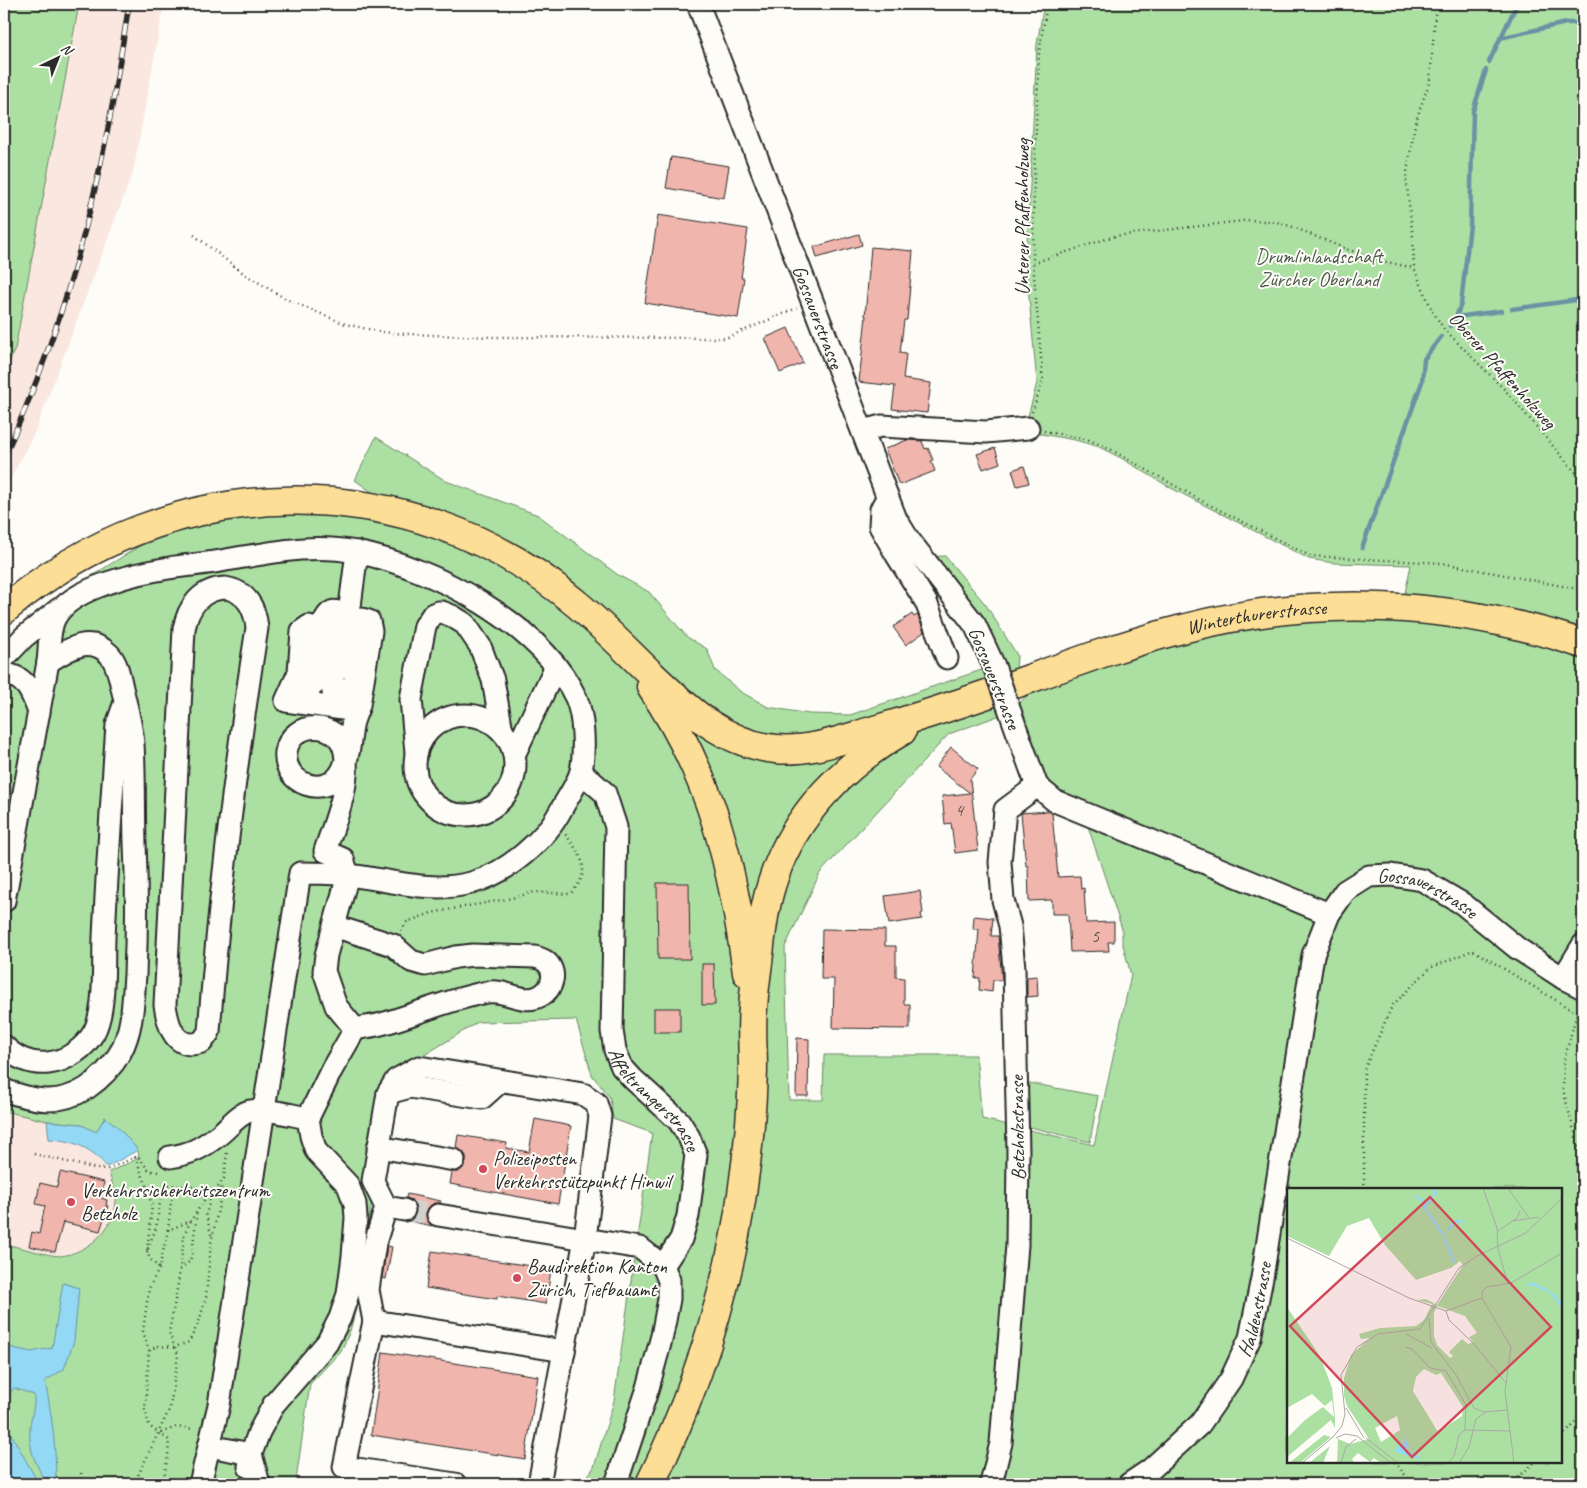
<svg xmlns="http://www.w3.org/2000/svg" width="1587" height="1488" font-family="Caveat,sans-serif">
<rect width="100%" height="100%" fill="#fdfcf7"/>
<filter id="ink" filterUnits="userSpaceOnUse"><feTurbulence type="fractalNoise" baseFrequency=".02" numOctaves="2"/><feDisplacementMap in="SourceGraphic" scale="10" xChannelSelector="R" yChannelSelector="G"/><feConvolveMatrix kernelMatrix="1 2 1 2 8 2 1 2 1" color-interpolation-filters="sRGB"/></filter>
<g filter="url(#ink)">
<g fill="#f9e7e0">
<polygon points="79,4 164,4 133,172 36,429 4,492 4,373 15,349"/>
<polygon points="4,1111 47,1121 49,1139 65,1140 76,1143 90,1150 107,1167 117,1200 113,1219 100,1238 79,1250 59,1256 4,1244"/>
</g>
<g fill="#ace0a2" stroke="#6c8666" fill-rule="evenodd">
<polygon points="4,4 79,4 15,349 4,373"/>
<path d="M1044,4h539v1480h-1001l12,-17 20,-66 38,-268 -39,-14 -3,-21 -18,-23 -16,-55 -98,2 -60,37 -22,9 -15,17 -17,83 8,31 -16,109 -6,23 -9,20 -31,33 -14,96 21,4h-313v-240c12,2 45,12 56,12 28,-3 54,-27 56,-54 1,-9 -5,-21 -7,-30l30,-14 -1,-8 -33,-33 -9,16 -16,-9 -33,-3 -43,-10v-469l30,-28 13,-10 94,-59 65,-23 78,-9 63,2 78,15 -70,-50 21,-43 70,44 92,34 80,60 31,17 38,45 20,12 8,21 26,22 27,15 41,7 41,1 143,-49 -71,-109 23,-1 41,49 31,50 -3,54 17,-18 114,-52 257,-32 9,-42 -77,-2 -25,-4 -138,-71 -50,-30 -22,-11 -24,-7 -51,-9 13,-48 -11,-118 11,-221zM1014,710l41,91 29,13 38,115v12l9,34 -37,170 -112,-26 -6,-64h-152l-1,45h-34l-4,-153 35,-74 129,-139zM1288,1189h273v273h-273z"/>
<polygon points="1029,1083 1098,1096 1090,1142 1026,1126"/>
</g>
<g fill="#93d9f5" stroke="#6993a4">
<path d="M105,1117l13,10 20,23 -31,17c-15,-19 -34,-27 -58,-28l-2,-18 33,3 16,8z"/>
<path d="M63,1283l16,5 -5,53 -10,28 -19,12c7,34 11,67 11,102l-9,1c-11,-19 -19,-34 -17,-57 1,-13 5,-17 4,-32l-20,-7 -10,13v-55l27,6 21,-4z"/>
<polygon points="4,1421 39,1484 4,1484"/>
</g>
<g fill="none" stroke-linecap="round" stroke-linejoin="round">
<g stroke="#6993a4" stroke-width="4.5">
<polyline points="1500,38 1566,23 1583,23"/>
<polyline points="1489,62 1517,4"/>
<polyline points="1512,309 1583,299"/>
<polyline points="1456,317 1501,311"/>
<polyline points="1450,326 1456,317 1461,304 1470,225 1473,111 1486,70"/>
<polyline points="1362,548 1422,382 1424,359 1441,337"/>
</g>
</g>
<g fill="#f0b5ac" stroke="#2b2b2b">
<polygon points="671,157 729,166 724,198 666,188"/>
<polygon points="658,215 748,229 741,278 744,278 738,318 645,303"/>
<polygon points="859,234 862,245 817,258 814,247"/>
<polygon points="871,247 913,251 907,320 904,320 900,353 906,354 903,379 931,383 927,413 892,409 895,386 859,382 866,316 865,316"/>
<polygon points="788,328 803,363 780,373 765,338"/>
<polygon points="907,440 922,441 925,449 928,448 933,460 931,461 935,471 899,485 885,449"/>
<polygon points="995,448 1000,463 983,469 977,454"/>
<polygon points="1024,466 1029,483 1017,486 1012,470"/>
<polygon points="912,614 914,617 917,615 918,616 924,632 906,645 893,627"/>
<polygon points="951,747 978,769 970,779 978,850 955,853 951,823 945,824 942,796 970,793 936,767"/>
<polygon points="1048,811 1052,813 1058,877 1080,876 1081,889 1084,888 1086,923 1114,922 1114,942 1108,942 1109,951 1070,952 1068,914 1052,914 1052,900 1029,901 1028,866 1026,866 1021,813"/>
<polygon points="657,883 689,883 690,959 658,959"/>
<polygon points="920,891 923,913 921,914 922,919 889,924 885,896"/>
<polygon points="974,916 993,918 991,936 998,936 1002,980 993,980 992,992 979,990 980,978 975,978 979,929 973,929"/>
<polygon points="822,929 885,930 885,946 896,946 896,977 904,978 904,1004 910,1004 910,1029 833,1028 834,979 821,979"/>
<polygon points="702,964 714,964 715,1005 702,1005"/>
<polygon points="1037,976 1038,996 1027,997 1027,977"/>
<rect x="654" y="1008" width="26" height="24"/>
<polygon points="797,1038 809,1039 808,1096 796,1096"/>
<polygon points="535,1119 571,1126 558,1204 450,1184 452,1172 458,1172 463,1168 466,1162 466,1156 462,1151 456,1148 458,1135 507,1143 506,1148 529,1152"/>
<polygon points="60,1172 104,1182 101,1198 107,1200 106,1206 108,1206 100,1231 63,1222 55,1252 29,1246 32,1232 39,1234 45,1206 36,1204 40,1183 57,1187"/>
<polygon points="407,1194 441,1201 440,1203 434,1203 429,1207 426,1213 427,1220 432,1226 409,1221 414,1218 416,1212 415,1205 412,1200 406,1198"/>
<polygon points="387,1246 392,1247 386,1279 382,1278"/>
<polygon points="432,1251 551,1269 546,1304 497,1296 497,1299 426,1288"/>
<polygon points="383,1352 538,1376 525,1459 371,1435"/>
</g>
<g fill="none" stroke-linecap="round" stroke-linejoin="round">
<polyline stroke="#d3d2ce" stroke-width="21" stroke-dasharray="21 11" stroke-linecap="butt" points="404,1210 438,1215"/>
<g stroke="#2b2b2b" stroke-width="25">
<g id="minor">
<path id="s1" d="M698,4l198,515 13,21 66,85 19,41"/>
<polyline points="863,431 881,426 986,432 1028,428"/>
<polyline points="887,498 881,509 880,526 896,554 926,602 947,658"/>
<path d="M225,588c21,3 30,19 32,40 -21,134 -38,269 -48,404l-7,10c-27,9 -34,-16 -37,-37l19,-376c4,-22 17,-40 41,-41z"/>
<polyline points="350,606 357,552"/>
<polyline points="4,658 24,637 59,609"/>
<path d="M4,674c22,2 28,19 35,38"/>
<circle cx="465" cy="765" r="50"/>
<polyline points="1018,734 1037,786 1055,801 1329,914"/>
<polyline points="416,752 411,699 425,626 433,614 438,612 442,612 452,616 465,624 480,646 493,680 502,731"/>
<polyline points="514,755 556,666"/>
<path id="s2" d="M581,772l24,21 11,34 -4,204 3,19 7,17 11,12 46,42 10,16 7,18 -8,61 -7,23 -18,27"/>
<path d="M4,901l44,-239c2,-14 0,-34 8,-46 17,-29 82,-43 113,-48 19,-3 38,-4 57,-8 44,-7 85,-17 130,-8 77,15 185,72 220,146 8,18 9,53 5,73 -3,12 -13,26 -19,37 -16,32 -56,66 -91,75 -42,11 -82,-4 -124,-8 -15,-2 -31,-2 -47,-2l-81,532 -19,79"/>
<path d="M334,926l59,19 18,16 14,4 31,-8 17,-2 62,2c3,1 8,2 10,4 13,10 8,28 -5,35 -17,9 -34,-7 -52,-4 -35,6 -69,21 -103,31 -10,3 -20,4 -30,6l-19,-23 -12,-35 2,-16 22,-80 -5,-16 -18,-8c10,-31 26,-65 20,-99 -5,-32 -54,-33 -59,0 -4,32 40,48 56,19 7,-13 8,-31 10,-45 1,-7 5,-14 7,-21l12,-74 -2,-10 -7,-2c-18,13 -7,45 -7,63 -5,7 -14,14 -22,10 -4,-22 17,-61 5,-80 -9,-3 -12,6 -16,13 3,28 13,42 -13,64l-2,-3 6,-56 -4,-4 -7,5 -3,41 -13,29 71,10"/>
<polyline points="1563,978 1583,945"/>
<path d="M4,1046c11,12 28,19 44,17 19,-2 37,-15 46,-31 12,-22 9,-68 10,-94 3,-71 8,-142 13,-213l7,-20"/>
<path d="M4,1090c30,11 54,16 83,-2 13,-9 25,-21 33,-35 13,-24 13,-51 15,-78 2,-44 2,-88 0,-132 -1,-33 0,-66 -2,-99 -1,-17 -6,-35 -10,-52 -3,-12 -5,-29 -14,-38 -20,-20 -42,-4 -61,8"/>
<polyline points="388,1093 410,1087 482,1098 501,1081"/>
<polyline points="378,1147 454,1160"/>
<path d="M170,1157c20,-3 30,-8 46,-20 11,-7 21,-23 34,-26 18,-3 40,4 58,7"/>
<polyline points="386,1207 404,1210"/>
<polyline points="438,1215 640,1248 663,1266"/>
<polyline points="374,1321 564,1351"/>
<polyline points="209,1446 251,1454 249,1467"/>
<polyline points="259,1484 251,1454 259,1432 274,1404 327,1343 340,1318 348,1294 353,1256 356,1218 355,1204 348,1185 316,1151 311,1136 308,1118 332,1069 355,1029"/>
<polyline points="455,1484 344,1467 374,1321 368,1290 375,1243 386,1207 373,1181 388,1093 396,1080 419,1067 583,1094 596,1103 600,1116 585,1239 539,1484"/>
<polyline points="616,1484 648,1388 662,1336 669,1299 669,1280 663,1266"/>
<polyline points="991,1484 1001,1443 1017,1245 1018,1152 1014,968 1010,926 1003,900 1000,862 1005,810 1037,786"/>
<path id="s3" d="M1129,1484l21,-14 50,-46 31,-45 19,-41 12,-60 51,-323 16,-41 16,-23 24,-15 22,-1 31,5 41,24 54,44 46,30 20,10"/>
</g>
</g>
<g stroke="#2b2b2b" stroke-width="31">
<g id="highway">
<path id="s4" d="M4,610c167,-142 405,-148 574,-5 26,22 50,47 75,71 36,34 71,68 123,73 32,3 62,-8 92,-17 41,-12 82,-25 122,-39 65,-23 129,-48 196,-65 131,-34 269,-27 397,16"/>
<path d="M651,687c61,90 82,180 96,286"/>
<path d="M650,1484c45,-91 77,-189 92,-290 6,-41 10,-83 11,-124 0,-21 -2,-42 0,-62 1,-18 4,-36 6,-54 3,-26 6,-52 15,-77 21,-63 71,-113 128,-146"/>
</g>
</g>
<g stroke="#2b2b2b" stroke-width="2.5" stroke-dasharray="1 4" stroke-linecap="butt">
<polyline points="1436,4 1430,80 1415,124 1406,178 1413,238 1414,268 1432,310 1444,329 1505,390 1583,481"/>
<polyline points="194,235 246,275 286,299 345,324 382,332 406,334 493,337 726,338 797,308"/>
<polyline points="1033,263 1115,236 1251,220 1277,222 1293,227 1346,249 1382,261 1414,268"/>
<polyline points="1032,412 1043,381 1033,263 1034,178 1039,53 1047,4"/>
<polyline points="1044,431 1089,440 1110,449 1202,501 1310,556 1442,563 1583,590"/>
<path d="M401,931l6,-9 24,-9 81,-15 22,-6 36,2c23,-23 12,-38 -5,-60"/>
<polyline points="1581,1006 1577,1013 1564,1060 1563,1090 1583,1164"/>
<polyline points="34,1154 97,1169 108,1169 138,1156 149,1171 159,1172"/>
<polyline points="135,1157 146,1184 152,1206 147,1251 156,1228 162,1190 165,1184 179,1186"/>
<polyline points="1364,1189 1364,1070 1392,1006 1430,968 1473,950 1577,1013"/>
<polyline points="211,1195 206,1215 212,1238"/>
<polyline points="168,1230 172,1193 179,1186 193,1186 205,1199"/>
<polyline points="147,1251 150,1259 159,1268"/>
<polyline points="180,1269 190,1261 192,1254 197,1212"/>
<polyline points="149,1351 143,1331 149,1288 159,1269 168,1230 191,1221"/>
<polyline points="161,1433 176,1427 194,1429"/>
<polyline points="1561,1437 1571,1428 1583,1410"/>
<polyline points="1395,1462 1412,1484"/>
<polyline points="81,1473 81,1484"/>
<polyline points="134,1484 170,1408 178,1355 169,1333 179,1278 184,1236 190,1222 205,1199 218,1187 224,1178 227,1152"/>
<polyline points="163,1484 168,1455 169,1440 149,1426 145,1410 149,1351 157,1346 175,1347 189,1342 199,1322 206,1297 211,1243 222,1191 221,1185"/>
<polyline points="1511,1484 1535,1462"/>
</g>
<use href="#minor" stroke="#fdfcf7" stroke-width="21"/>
<use href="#highway" stroke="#fcde96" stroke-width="28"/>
<g stroke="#2b2b2b" stroke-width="5.5">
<path id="rail" d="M4,457c39,-84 69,-173 90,-264 15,-62 25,-126 35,-189"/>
</g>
<use href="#rail" stroke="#fdfcf7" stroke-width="4" stroke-dasharray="11" stroke-linecap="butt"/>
<g stroke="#2b2b2b" stroke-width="25" stroke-linecap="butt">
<polyline id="minor-bridge" points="994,666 1018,734"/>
</g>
<use href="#minor-bridge" stroke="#fdfcf7" stroke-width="21"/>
</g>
</g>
<g fill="#d1495b" stroke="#fdfcf7" stroke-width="2">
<circle cx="483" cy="1169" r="5"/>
<circle cx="71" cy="1202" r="5"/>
<circle cx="517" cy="1278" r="5"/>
</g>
<g text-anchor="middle" stroke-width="4" stroke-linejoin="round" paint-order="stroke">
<g font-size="18" fill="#5c4e4b">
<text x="959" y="816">4</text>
<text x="1095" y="942">5</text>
</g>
<g font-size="20" fill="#2b2b2b" stroke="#fdfcf7">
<text transform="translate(1022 217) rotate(-90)" y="7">Unterer Pfaffenholzweg</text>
<text dy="7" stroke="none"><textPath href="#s1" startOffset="335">Gossauerstrasse</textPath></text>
<text transform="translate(1503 370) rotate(48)" y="7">Oberer Pfaffenholzweg</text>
<text dy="7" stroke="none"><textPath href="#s4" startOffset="1375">Winterthurerstrasse</textPath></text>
<text transform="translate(995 678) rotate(68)" y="7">Gossauerstrasse</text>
<text dy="7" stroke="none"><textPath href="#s3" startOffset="744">Gossauerstrasse</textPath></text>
<text dy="7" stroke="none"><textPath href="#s2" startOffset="355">Affeltrangerstrasse</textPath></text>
<text transform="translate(1017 1128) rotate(-91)" y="7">Betzholzstrasse</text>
<text dy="7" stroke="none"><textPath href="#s3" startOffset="222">Haldenstrasse</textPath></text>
</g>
<g font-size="20" fill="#4b5849" stroke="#fdfcf7">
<text x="1319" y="263">Drumlinlandschaft<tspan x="1319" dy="23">Zürcher Oberland</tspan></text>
</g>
<g font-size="20" fill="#2b2b2b" stroke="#fdfcf7" text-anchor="start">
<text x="493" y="1165">Polizeiposten<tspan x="493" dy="23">Verkehrsstützpunkt Hinwil</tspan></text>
<text x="81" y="1197">Verkehrssicherheitszentrum<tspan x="81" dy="23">Betzholz</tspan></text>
<text x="527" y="1273">Baudirektion Kanton<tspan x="527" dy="23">Zürich, Tiefbauamt</tspan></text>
</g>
</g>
<g transform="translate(1287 1188)">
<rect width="275" height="275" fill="#fdfcf7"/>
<path d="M0,0h275v275h-181l-7,-5 -4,4 -12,-9 -6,6 2,4h-17l1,-24 12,5 19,-5 -22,-33 -3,-10v-18l7,-23 19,-17 -9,1 -2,-5 21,-6 36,-2 8,-6 8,-16 -15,-4 9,-1 11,6 26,-40 -3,-4 -9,7 -35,12 -31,-35 -16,-27 -22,8 -18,30 -42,-20zM150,118l28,10 12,17 -8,4 4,5 -5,2 -6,-5 -13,13 4,4 -3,2 -13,-13 -3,-9v-23zM137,181l12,6 5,-2 22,34 -1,9 -24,16 -25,-41 3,-14zM110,228l3,14 -19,12 -6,-14zM0,119l33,49 12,32 3,30v10l-4,-8 -44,37v-19l18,-18 18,-13 11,10 -2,-17 -7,6 -13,-12 -25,14zM37,247l7,2 -31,26h-11zM43,258l-7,17h-14z" fill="#ace0a2" fill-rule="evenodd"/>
<path d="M116,245l5,11 9,8 -9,-6 -2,4 10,4 5,6 -25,-8 -1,-3 10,-8z" fill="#93d9f5"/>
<path fill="none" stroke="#93d9f5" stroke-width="2.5" d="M128,8l8,5 3,9M138,19l11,-14 -2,-5M140,23l17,25M161,42l8,-9 8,1M157,50l11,25M240,97l7,-1 14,7M263,104l12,14"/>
<path fill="none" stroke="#a9a8a5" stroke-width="1" d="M196,0l14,40 1,21 10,35M221,0l21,30M226,33l26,-4M211,43l19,-13 3,-7M0,50l122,60 37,13 36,-13M195,110l29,49 -6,44 9,72M195,110v-7l5,-4 24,-4 51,-30M159,123l3,9 25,24 32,39M142,130l2,24 25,33 18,33 10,4 23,-2M119,146l26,14M118,159l7,2 18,19 16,3 20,34 -1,25M59,220l18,30M49,250l9,-4 12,2 34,27M79,250l32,25M15,275l31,-26 9,-11 3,-12 -4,-39 16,-28 21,-13 42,-5 39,-61 18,-12 49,-23 36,-35M54,275l5,-16 10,-8M161,275l6,-7 5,-21 6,-5 45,1M172,275l10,-16 7,-28 9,-6"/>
<path fill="#d1495b" fill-opacity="0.15" stroke="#d1495b" stroke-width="2.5" d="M143,9l121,130 -139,130 -122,-131z"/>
<rect width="275" height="275" fill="none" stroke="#2b2b2b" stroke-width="2.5"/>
</g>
<rect width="1587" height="1488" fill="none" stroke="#fdfcf7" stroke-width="20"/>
<rect x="10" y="10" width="1567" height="1468" fill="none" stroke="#2b2b2b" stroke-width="2" filter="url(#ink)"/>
<g transform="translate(58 58) rotate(43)" stroke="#fdfcf7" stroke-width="4" paint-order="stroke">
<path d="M0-4L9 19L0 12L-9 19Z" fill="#2b2b2b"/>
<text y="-8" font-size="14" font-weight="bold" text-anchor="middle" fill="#2b2b2b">N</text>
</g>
</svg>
